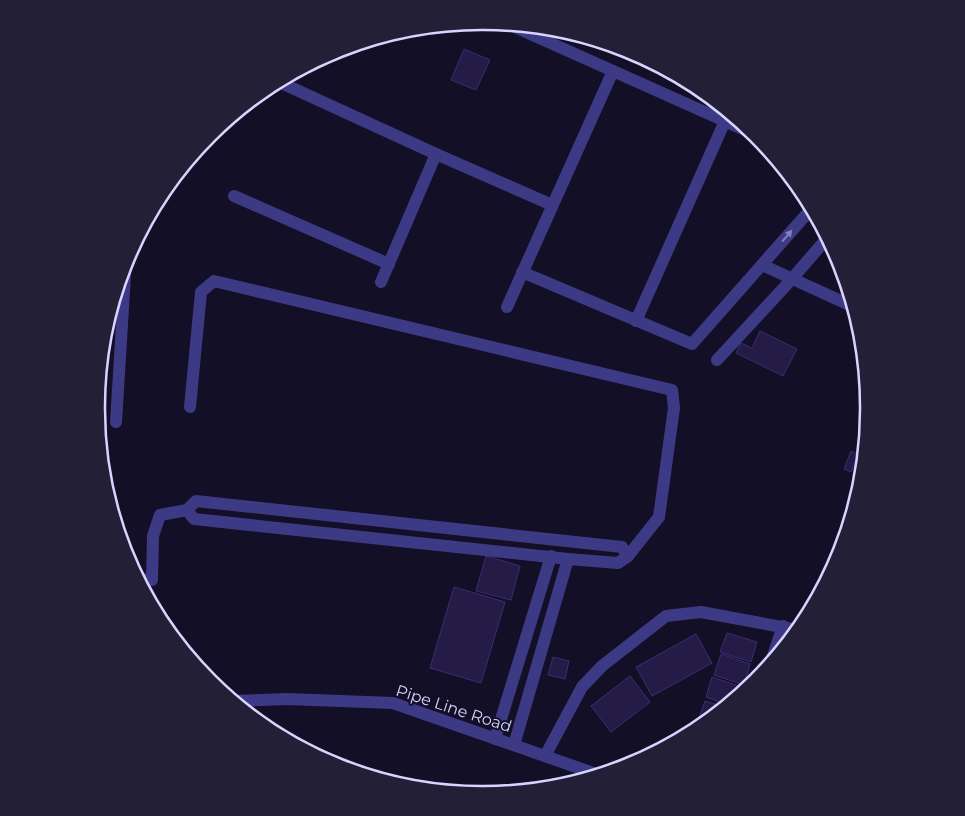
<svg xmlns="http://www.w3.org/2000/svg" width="965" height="816" font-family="Montserrat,sans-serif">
<rect width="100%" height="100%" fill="#130f26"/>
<g fill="#241b47" stroke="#3b2d73">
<polygon points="464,49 490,60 476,90 451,80"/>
<polygon points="760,331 797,349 783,376 736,353 741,343 752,348"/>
<polygon points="851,451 858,454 851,472 844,469"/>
<polygon points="486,556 520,566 511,600 476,591"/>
<polygon points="454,587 505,602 481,683 430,668"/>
<polygon points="727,633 757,642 751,662 720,652"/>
<polygon points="696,634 712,663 652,696 636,667"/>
<polygon points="721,654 750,664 744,685 714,675"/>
<polygon points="553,657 569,661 565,679 548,675"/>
<polygon points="630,676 650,702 611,732 591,706"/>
<polygon points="712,677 742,687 740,695 728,705 706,697"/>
<polygon points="705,701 725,707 705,723 698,721"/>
</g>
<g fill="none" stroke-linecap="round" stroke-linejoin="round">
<g stroke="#3d3a85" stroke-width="12">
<polyline points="508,24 756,135"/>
<polyline points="277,81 436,154 552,205"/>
<polyline points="234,196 389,264"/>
<polyline points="762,265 854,307"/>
<polyline points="522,272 692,344 812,208"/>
<polyline points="381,282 436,154"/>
<polyline points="507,307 613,71"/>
<polyline points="636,321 725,121"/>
<polyline points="717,360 791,280 828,237"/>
<polyline points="190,407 201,292 214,281 672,390 674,408 659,517 628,556"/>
<polyline points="116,422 126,259"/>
<polyline points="138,579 152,580 153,536 160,515 187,510"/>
<polyline points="770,665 783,626"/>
<polyline points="233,701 287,699 393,703 599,775"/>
<polyline points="495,739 551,556"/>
<polyline points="514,745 568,559 618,563 628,556 622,547 196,501 187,510 194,519 568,559"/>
<polyline points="545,756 582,687 602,666 666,616 701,612 798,630"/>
</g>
</g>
<defs><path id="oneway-solid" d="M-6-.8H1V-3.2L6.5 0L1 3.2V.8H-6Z" transform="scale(1.25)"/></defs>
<use fill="#837fbc" href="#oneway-solid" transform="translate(787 236) rotate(-49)"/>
<g text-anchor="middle" stroke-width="4" stroke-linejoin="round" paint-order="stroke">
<g font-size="16" fill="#d9d4ff" stroke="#130f26">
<text transform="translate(454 708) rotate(18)" y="6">Pipe Line Road</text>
</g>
</g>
<path d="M0 0H965V816H0ZM482 30H483A377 377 0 0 1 860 407V409A377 377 0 0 1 483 786H482A377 377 0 0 1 105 409V407A377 377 0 0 1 482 30Z" fill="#231f37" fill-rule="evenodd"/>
<path fill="none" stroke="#d9d4ff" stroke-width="2.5" d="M482 30H483A377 377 0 0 1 860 407V409A377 377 0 0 1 483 786H482A377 377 0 0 1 105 409V407A377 377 0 0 1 482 30Z"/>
</svg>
